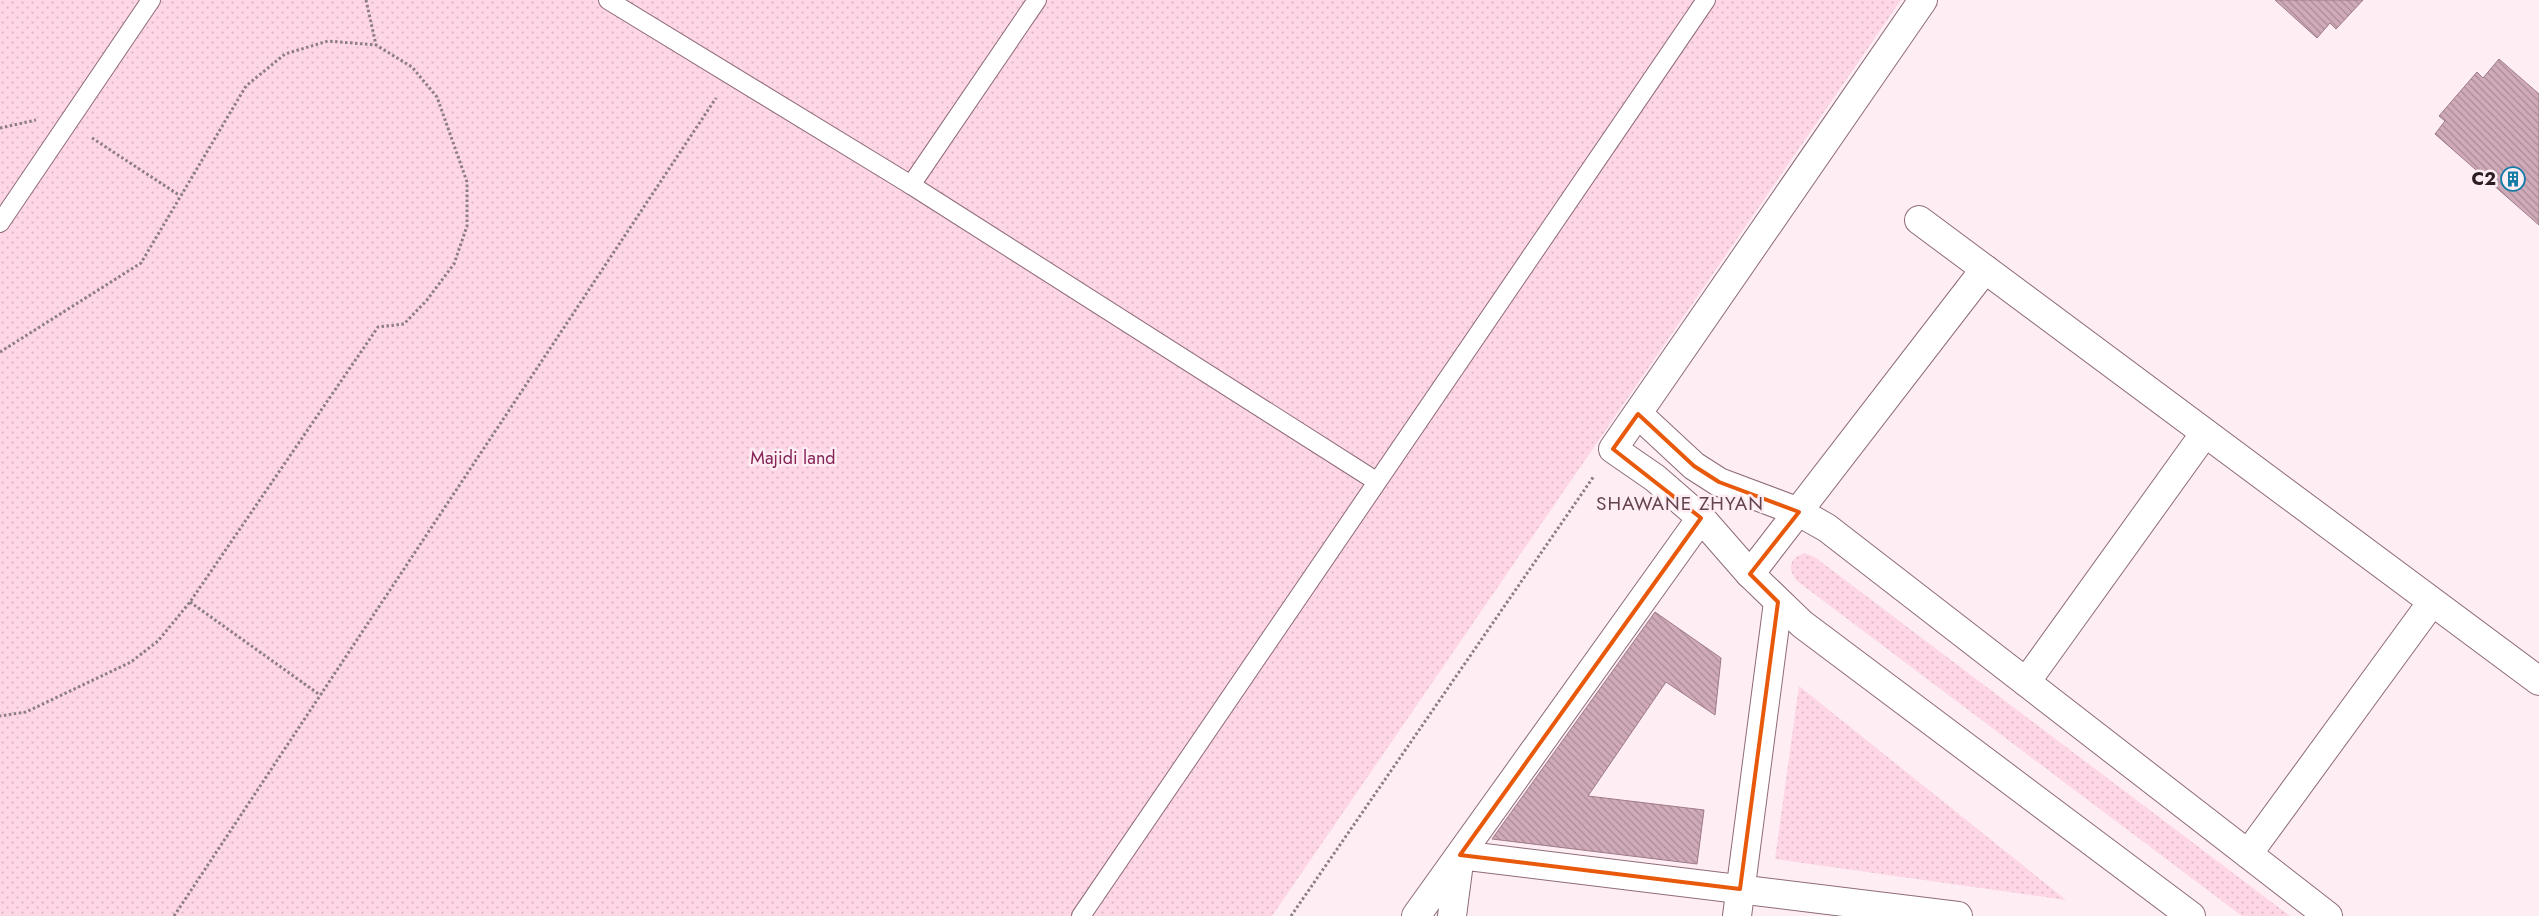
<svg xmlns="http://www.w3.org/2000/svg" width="2539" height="916" font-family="Jost,sans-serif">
<defs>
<pattern id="grass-dots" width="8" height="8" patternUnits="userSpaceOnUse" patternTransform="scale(1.25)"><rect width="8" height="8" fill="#fed6e6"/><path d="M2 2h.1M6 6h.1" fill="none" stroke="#dab7c5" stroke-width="1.8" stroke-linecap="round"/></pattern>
<pattern id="building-back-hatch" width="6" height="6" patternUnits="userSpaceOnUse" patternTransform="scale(1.25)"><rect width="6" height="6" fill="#d0aab9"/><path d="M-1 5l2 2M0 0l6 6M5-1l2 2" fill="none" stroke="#a98a96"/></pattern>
</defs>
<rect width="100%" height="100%" fill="#feedf3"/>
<g fill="url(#grass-dots)">
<polygon points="0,0 1901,0 1272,916 0,916"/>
<path d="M1805,553l11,5 474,358h-48l-445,-335c-10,-12 -8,-23 8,-28z"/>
<polygon points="1799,686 2066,900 1775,859"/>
</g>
<g fill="url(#building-back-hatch)" stroke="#9e7a89">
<polygon points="2275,0 2363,0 2336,29 2330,23 2317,38"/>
<polygon points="2499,59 2539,94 2539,225 2435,134 2445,121 2439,116 2477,72 2483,78"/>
<polygon points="1655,612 1721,658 1715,715 1666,682 1588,796 1704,810 1697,864 1492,839"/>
</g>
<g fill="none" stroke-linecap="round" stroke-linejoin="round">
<g stroke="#8e6b79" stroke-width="20">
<g id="service">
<polyline points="608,0 911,185"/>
<polyline points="1037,0 911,185 1376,481"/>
<polyline points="0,223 151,0"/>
<polyline points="1081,916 1706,0"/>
</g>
</g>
<g stroke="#8e6b79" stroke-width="30">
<g id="minor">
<polyline points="1923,0 1613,449 1655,478 1701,518 1750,574 1802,624 2191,916"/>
<polyline points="1919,220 2539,681"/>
<polyline points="1638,414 1694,466 1719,482 1799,512 1827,528 2328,916"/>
<polyline points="1750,574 1985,269"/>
<polyline points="2026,682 2205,433"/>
<polyline points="2248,854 2432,602"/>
<polyline points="1416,916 1701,518"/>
<polyline points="1452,916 1460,855 1958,916"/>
<polyline points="1737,916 1778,602"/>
</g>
</g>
<g stroke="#8d7e83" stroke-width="3" stroke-dasharray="2.5 2.5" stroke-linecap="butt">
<polyline points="366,0 376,45"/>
<polyline points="0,128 36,120"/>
<polyline points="92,138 179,195"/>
<polyline points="0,352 141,263 246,86 285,54 328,41 376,45 412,67 437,97 467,182 467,226 454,264 427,300 404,324 378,327 190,602 158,641 131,662 26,712 0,716"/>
<polyline points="190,602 320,695"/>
<polyline points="174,916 716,98"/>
<polyline points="1291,916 1594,476"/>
</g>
<use href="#service" stroke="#fff" stroke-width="18"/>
<use href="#minor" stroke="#fff" stroke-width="28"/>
</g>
<path fill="none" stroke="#e8590c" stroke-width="4" stroke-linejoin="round" d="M1638,414l56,52 25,16 80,30 -49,62 28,28 -38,287 -280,-34 241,-337 -88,-69z"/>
<defs>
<g id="building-ring" transform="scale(1.25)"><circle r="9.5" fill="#feedf3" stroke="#137ca6" stroke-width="1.5"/><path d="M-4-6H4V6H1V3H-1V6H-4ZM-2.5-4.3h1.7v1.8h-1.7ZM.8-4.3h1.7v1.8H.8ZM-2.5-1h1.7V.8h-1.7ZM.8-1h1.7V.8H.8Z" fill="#137ca6"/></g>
</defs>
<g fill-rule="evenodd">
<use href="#building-ring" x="2513" y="179"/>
</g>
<g text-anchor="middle" stroke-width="5" stroke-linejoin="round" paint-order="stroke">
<g font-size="18" font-weight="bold" fill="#2b1d22" stroke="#feedf3" text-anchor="end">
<text x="2496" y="185">C2</text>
</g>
<g font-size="18" fill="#862357" stroke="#feedf3">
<text x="793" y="464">Majidi land</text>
</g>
<g font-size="19" letter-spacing="1" fill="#634350" stroke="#feedf3">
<text x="1680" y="510">SHAWANE ZHYAN</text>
</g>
</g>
</svg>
